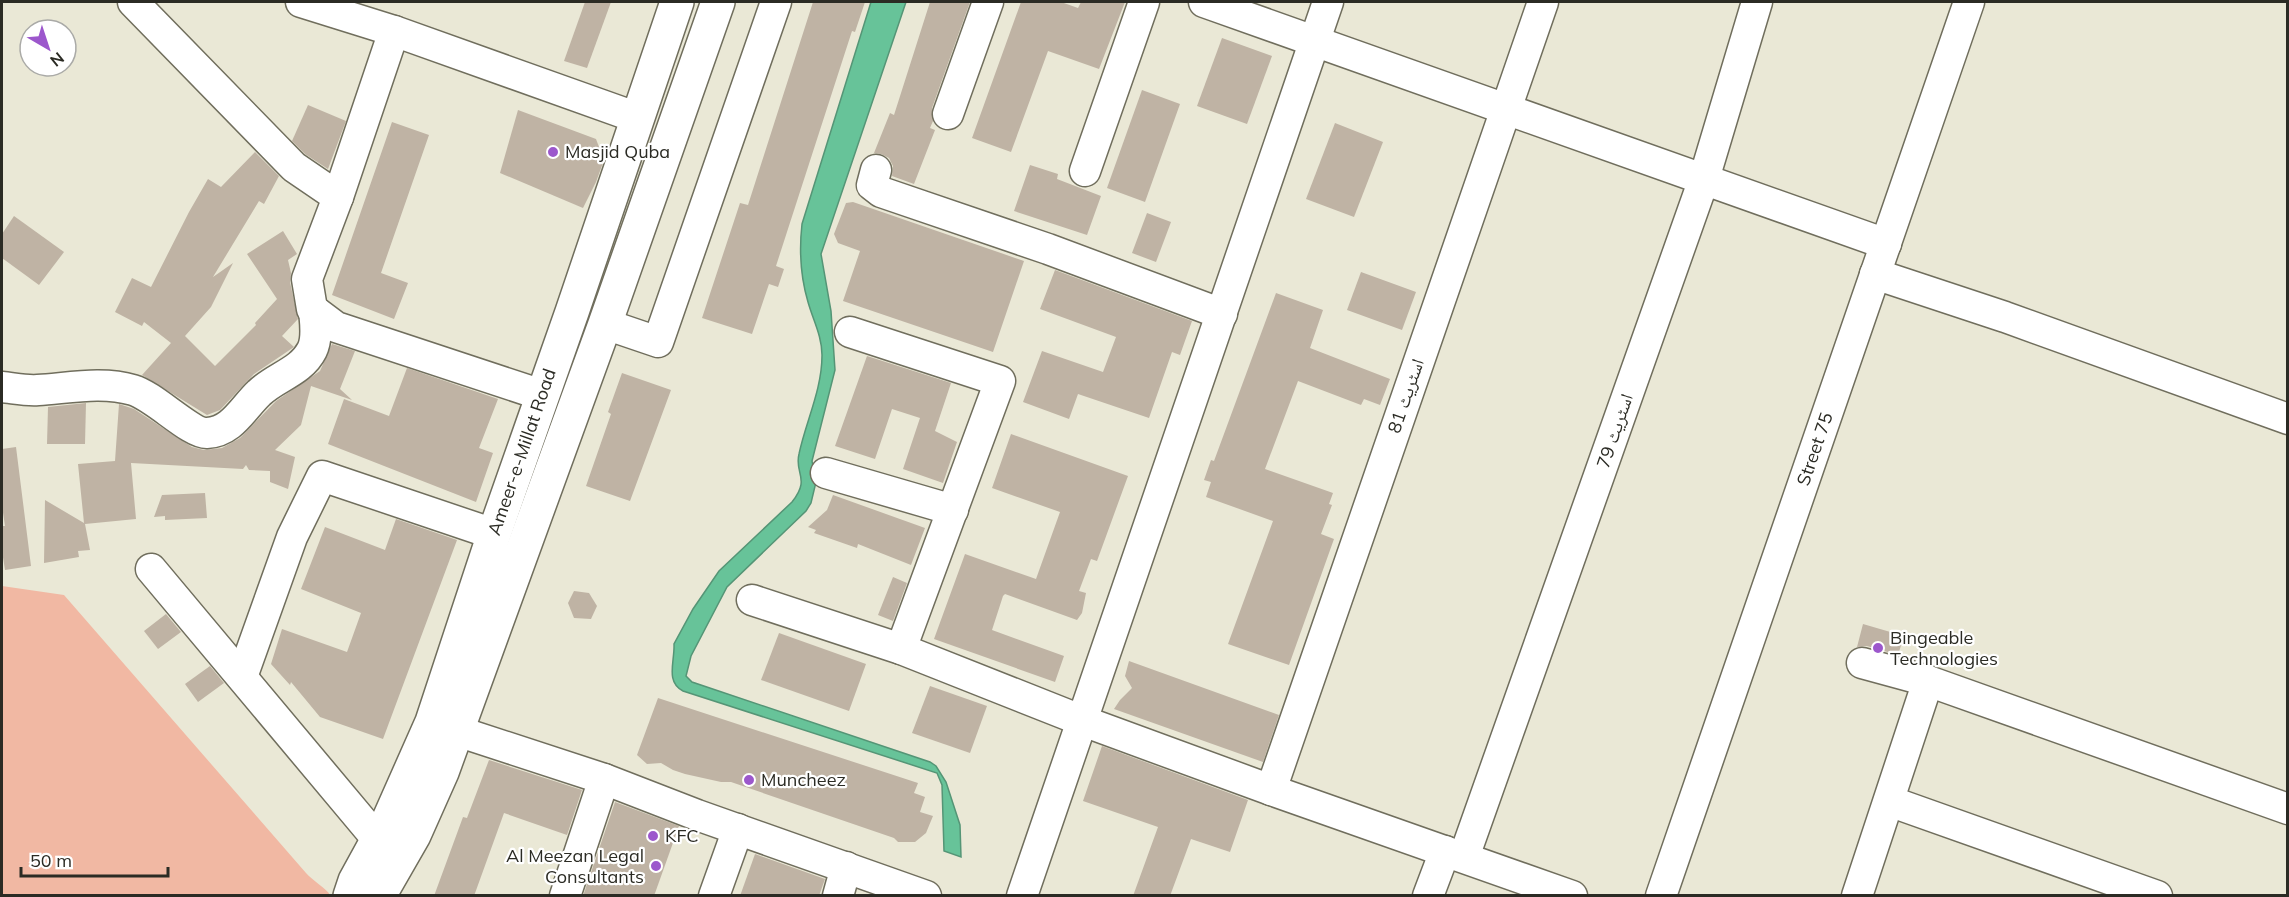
<svg xmlns="http://www.w3.org/2000/svg" width="2289" height="897" font-family="Mulish,'Noto Naskh Arabic',sans-serif">
<rect width="100%" height="100%" fill="#eae8d6"/>
<path fill="#f1b8a3" d="M2,586l62,9 242,278c6,7 21,16 24,22h-328z"/>
<path fill="#67c399" stroke="#559576" stroke-width="1.5" d="M871,2h35l-85,252 10,57 4,59 -23,91 4,21 -5,21 -5,8 -79,76 -36,69 -5,20 6,6 238,80 6,4 10,16 14,43 1,32 -17,-6 -2,-66 -5,-12 -254,-82c-18,-9 -8,-30 -9,-47l19,-35 26,-38 73,-69c19,-24 2,-28 7,-48 7,-33 23,-64 23,-99 0,-19 -9,-35 -14,-53 -8,-27 -9,-51 -6,-78z"/>
<g fill="#bfb3a4">
<polygon points="585,2 611,2 587,68 564,61"/>
<polygon points="813,2 865,2 855,32 852,31 776,266 784,269 778,287 769,284 752,334 702,318 740,203 748,205"/>
<polygon points="930,2 970,2 932,108 933,121 930,128 935,130 914,184 892,176 893,166 889,158 881,154 874,153 890,113 894,115"/>
<polygon points="1021,2 1061,2 1078,8 1081,2 1125,2 1099,69 1048,51 1011,152 972,138"/>
<polygon points="1222,38 1272,56 1247,124 1197,106"/>
<polygon points="1142,90 1180,104 1145,202 1107,188"/>
<polygon points="308,105 346,121 328,169 305,154 292,141"/>
<polygon points="518,110 596,139 604,160 596,182 583,208 500,173"/>
<polygon points="392,122 429,135 381,273 408,283 394,319 332,295"/>
<polygon points="1335,123 1383,142 1354,217 1306,199"/>
<polygon points="255,152 279,176 264,204 259,201 213,277 233,263 211,307 185,336 215,366 256,325 255,323 277,299 247,254 283,231 297,254 288,260 291,273 290,282 298,319 282,336 294,347 254,374 220,410 207,415 142,375 171,343 144,322 142,326 115,312 132,278 151,287 189,212 208,179 221,187"/>
<polygon points="1030,165 1058,174 1057,179 1101,196 1087,235 1014,211"/>
<polygon points="853,202 1024,261 993,352 843,301 860,251 838,243 834,234 846,203"/>
<polygon points="1147,213 1171,222 1156,262 1132,253"/>
<polygon points="14,216 64,252 39,285 2,258 2,234"/>
<polygon points="1055,270 1192,321 1180,355 1172,352 1149,418 1078,394 1069,419 1023,402 1042,351 1103,372 1116,337 1040,309"/>
<polygon points="1361,272 1416,292 1402,330 1347,310"/>
<polygon points="1276,293 1323,310 1310,348 1390,379 1380,405 1364,399 1361,405 1298,381 1265,469 1333,493 1329,504 1332,505 1321,534 1334,539 1289,665 1228,644 1273,521 1206,497 1211,482 1204,480 1211,460 1214,461"/>
<polygon points="332,344 355,351 340,389 352,400 311,386 301,425 275,450 295,457 288,489 270,482 270,471 249,470 246,465 243,469 131,463 136,519 85,524 90,550 78,551 79,557 44,563 45,500 84,523 78,464 115,461 119,404 134,409 192,447 204,450 222,448 240,438 276,401 320,371"/>
<polygon points="867,356 951,383 935,431 957,442 943,483 903,469 920,418 892,409 875,459 835,446"/>
<polygon points="407,368 498,399 479,448 493,453 476,502 328,444 344,399 389,416"/>
<polygon points="622,373 671,390 630,501 586,486 611,414 608,412"/>
<polygon points="86,403 85,444 47,444 48,407"/>
<polygon points="1011,434 1128,476 1097,561 1091,559 1079,591 1086,593 1082,613 1077,620 1005,594 1003,596 992,630 1064,656 1055,682 934,639 965,554 1036,579 1060,512 992,488"/>
<polygon points="16,447 31,566 5,570 2,551 2,526 5,526 2,506 2,449"/>
<polygon points="205,493 207,518 165,520 165,516 154,517 162,495"/>
<polygon points="833,495 925,528 911,565 858,544 857,548 814,533 816,530 808,527 827,510"/>
<polygon points="396,519 457,540 383,739 320,717 291,682 290,685 271,664 282,629 347,652 361,613 301,589 325,527 385,550"/>
<polygon points="893,577 907,583 893,621 878,615"/>
<polygon points="574,591 589,593 597,606 591,619 574,618 568,603"/>
<polygon points="166,614 181,632 158,649 144,631"/>
<polygon points="1863,624 1904,636 1898,655 1867,646 1857,647"/>
<polygon points="779,633 866,664 849,711 761,680"/>
<polygon points="1129,661 1279,715 1263,762 1114,709 1120,700 1132,688 1125,676"/>
<polygon points="210,666 224,683 198,702 185,684"/>
<polygon points="930,686 987,706 970,753 912,733"/>
<polygon points="658,698 918,783 914,793 925,797 920,812 933,816 926,833 915,842 898,842 894,838 731,782 721,782 685,774 673,770 661,763 647,764 637,755"/>
<polygon points="1102,746 1248,800 1230,852 1191,839 1170,896 1133,896 1158,827 1083,801"/>
<polygon points="489,760 582,790 567,835 504,813 474,896 434,896 463,817 467,818"/>
<polygon points="615,802 679,826 654,896 583,896"/>
<polygon points="755,854 825,879 819,896 740,896"/>
</g>
<g fill="none" stroke-linecap="round" stroke-linejoin="round">
<g stroke="#706e5d" stroke-width="33">
<g id="minor">
<polyline points="133,2 294,167 338,197"/>
<polyline points="301,2 394,31 638,118"/>
<polyline points="1204,2 1886,244"/>
<polyline points="394,31 338,197 307,279 312,309 336,327 542,395"/>
<polyline points="948,114 988,2"/>
<polyline points="876,170 872,185 881,192 1048,249 1222,314"/>
<polyline points="1085,171 1144,2"/>
<polyline points="1875,274 2005,317 2288,419"/>
<polyline points="605,324 658,342 776,2"/>
<polyline points="850,332 1000,381 901,649"/>
<path d="M2,387c11,1 24,4 36,3 31,-2 65,-9 95,0 21,6 58,44 74,43 25,-1 36,-25 52,-40 16,-16 42,-21 53,-43 6,-12 3,-27 2,-40"/>
<polyline points="826,473 953,510"/>
<polyline points="151,569 378,840"/>
<polyline points="752,600 901,649 1083,721 1271,790 1572,896"/>
<polyline points="1862,663 1928,681 2288,809"/>
<polyline points="242,677 292,537 322,476 494,534"/>
<polyline points="457,731 604,779 697,815 926,896"/>
<polyline points="1271,790 1543,2"/>
<polyline points="1889,801 2157,896"/>
<polyline points="1464,857 1704,179 1757,2"/>
<polyline points="565,896 604,779"/>
<polyline points="714,896 738,829"/>
<polyline points="838,896 846,867"/>
<polyline points="1022,896 1328,2"/>
<polyline points="1428,896 1445,851"/>
<polyline points="1661,896 1969,2"/>
<polyline points="1857,896 1928,681"/>
</g>
</g>
<g stroke="#706e5d" stroke-width="36">
<g id="major">
<polyline points="350,896 355,881 389,819 432,722 494,534 572,312 677,2"/>
<polyline points="379,896 414,835 442,772 605,324 718,2"/>
</g>
</g>
<use href="#minor" stroke="#fff" stroke-width="30"/>
<use href="#major" stroke="#fff" stroke-width="33"/>
</g>
<g fill="#9c57cc" stroke="#fff" stroke-width="2">
<circle cx="553" cy="152" r="6"/>
<circle cx="1878" cy="648" r="6"/>
<circle cx="749" cy="780" r="6"/>
<circle cx="653" cy="836" r="6"/>
<circle cx="656" cy="866" r="6"/>
</g>
<g text-anchor="middle" stroke-width="4.5" stroke-linejoin="round" paint-order="stroke">
<g font-size="18" fill="#2b2b24" stroke="#fff" text-anchor="start">
<text x="565" y="158">Masjid Quba</text>
<text x="1890" y="644">Bingeable<tspan x="1890" dy="21">Technologies</tspan></text>
<text x="761" y="786">Muncheez</text>
<text x="665" y="842">KFC</text>
<text x="644" y="862" text-anchor="end">Al Meezan Legal<tspan x="644" dy="21">Consultants</tspan></text>
</g>
<g font-size="18" fill="#2b2b24" stroke="#fff">
<text transform="translate(1406 396) rotate(-71)" y="6">اسٹریٹ 81</text>
<text transform="translate(1615 431) rotate(-71)" y="6">اسٹریٹ 79</text>
<text transform="translate(1815 449) rotate(-71)" y="6">Street 75</text>
<text transform="translate(522 452) rotate(-71)" y="6">Ameer-e-Millat Road</text>
</g>
</g>
<rect width="2289" height="897" fill="none" stroke="#2b2b24" stroke-width="6"/>
<g transform="translate(48 48) rotate(141)"><circle r="28" fill="#ffffff" stroke="#aaaaa7" stroke-width="1.5"/>
<path d="M0-4.5L10 22L0 15L-10 22Z" fill="#9c57cc"/>
<text y="-9" font-size="16" font-weight="bold" text-anchor="middle" fill="#2b2b24">N</text>
</g>
<path d="M21 867v9h147v-9" fill="none" stroke="#2b2b24" stroke-width="3"/>
<text x="30" y="867" font-size="18" fill="#2b2b24" stroke="#ffffff" stroke-width="4.5" paint-order="stroke">50 m</text>
</svg>
